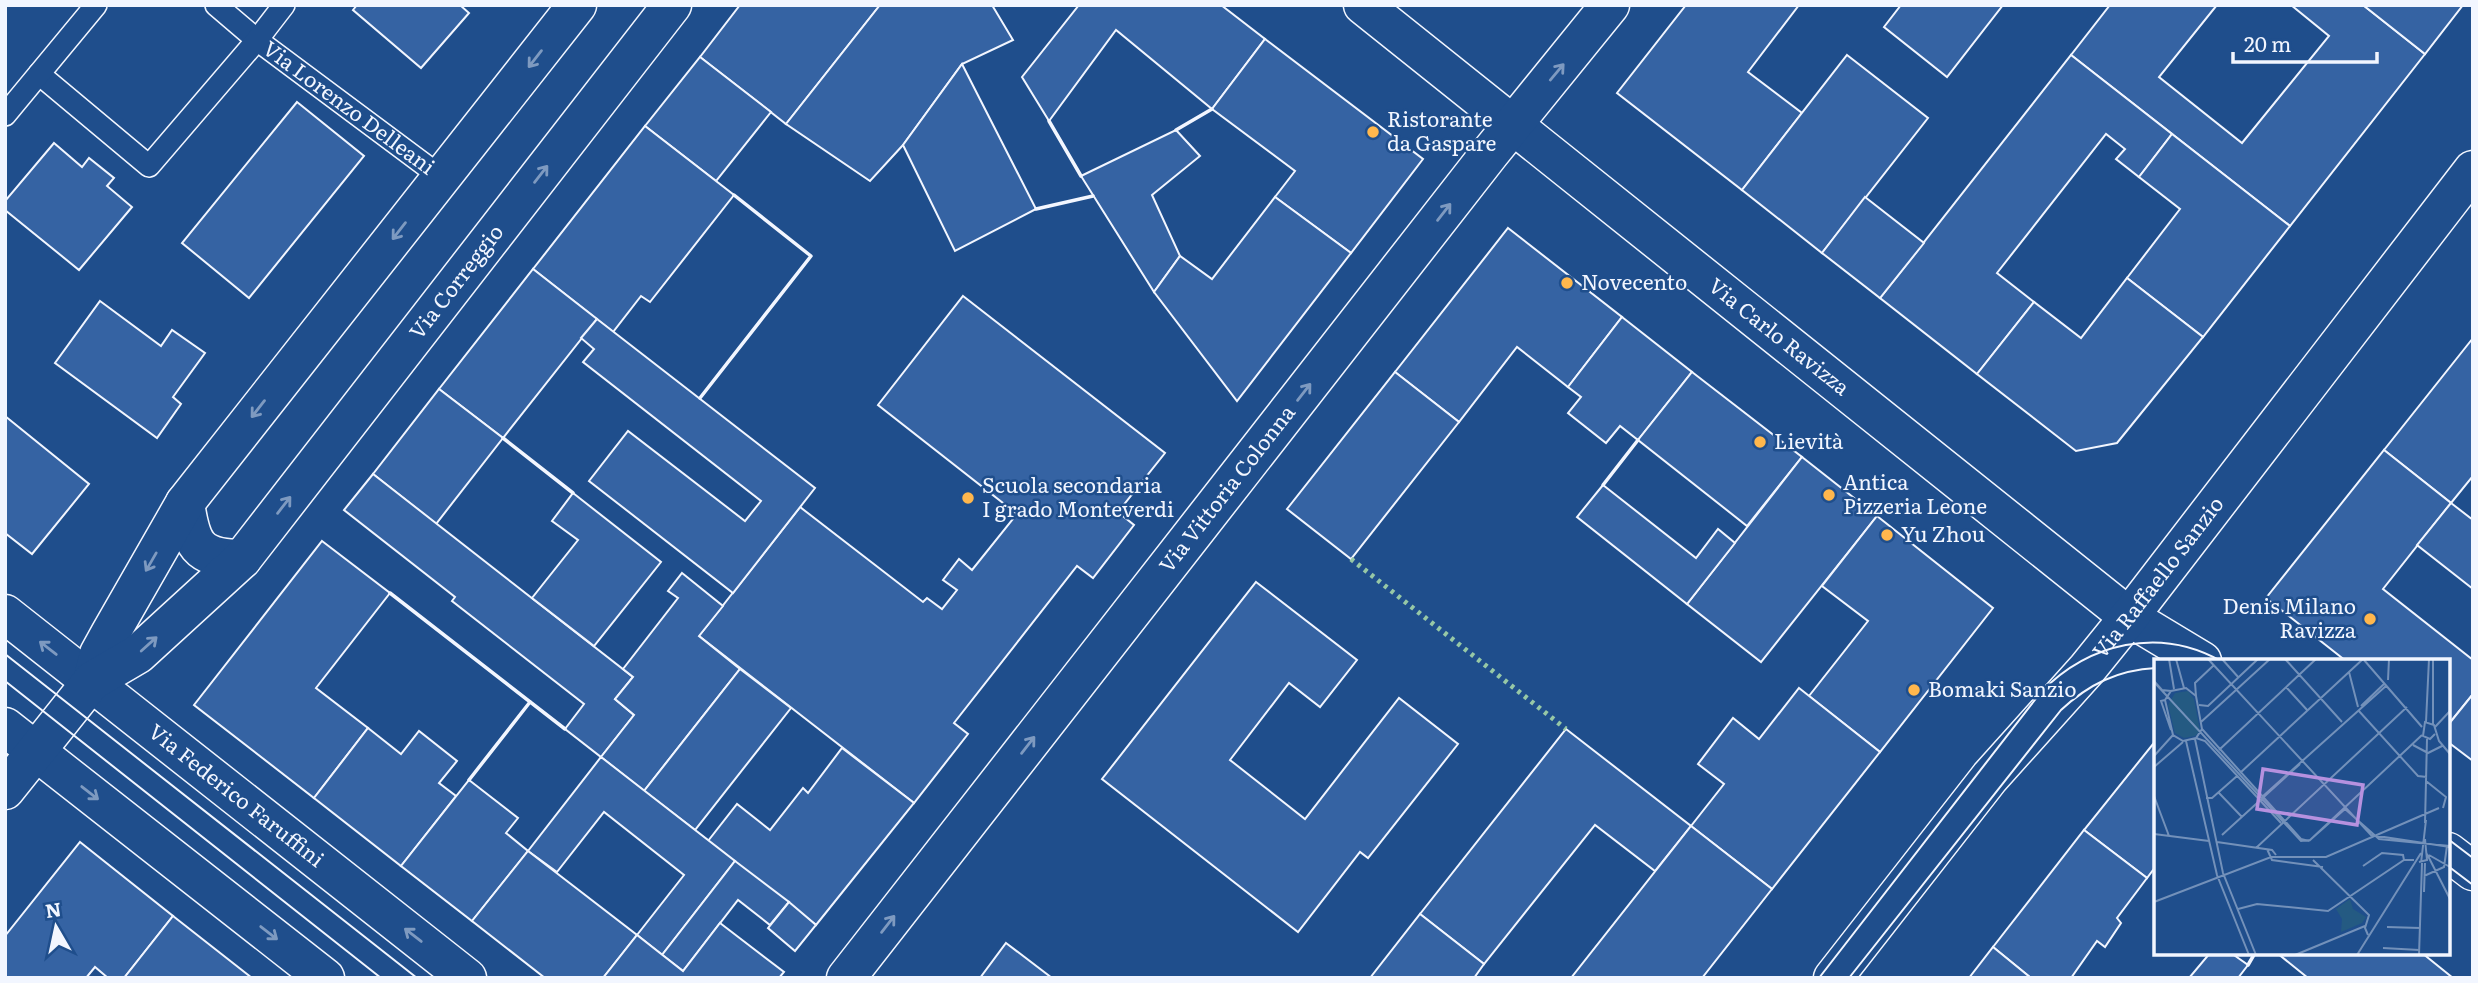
<svg xmlns="http://www.w3.org/2000/svg" width="2478" height="983" font-family="Literata,serif">
<rect width="100%" height="100%" fill="#1f4e8c"/>
<g fill="#3563a3" stroke="#f2f6ff" stroke-width="2">
<polygon points="357,5 460,5 469,13 421,68 353,10"/>
<polygon points="740,5 880,5 786,124 700,57"/>
<polygon points="880,5 992,5 1013,40 962,64 903,145 870,181 786,124"/>
<polygon points="1079,5 1221,5 1265,39 1212,109 1116,30 1049,121 1022,77"/>
<polygon points="1686,5 1799,5 1748,72 1802,113 1742,190 1617,93"/>
<polygon points="1901,5 2003,5 1947,77 1884,27"/>
<polygon points="2110,5 2217,5 2159,77 2242,143 2329,36 2291,5 2363,5 2425,54 2290,226 2071,55"/>
<polygon points="2363,5 2463,5 2425,54"/>
<polygon points="1265,39 1423,159 1351,253 1275,197 1295,171 1212,109"/>
<polygon points="1847,55 1928,118 1822,253 1742,190"/>
<polygon points="2071,55 2172,134 2139,177 2116,159 2125,149 2106,134 1997,273 2034,302 1977,374 1880,298"/>
<polygon points="700,57 771,112 716,181 645,126"/>
<polygon points="962,64 1036,209 955,251 903,145"/>
<polygon points="297,102 364,156 249,298 182,243"/>
<polygon points="645,126 734,195 650,302 641,296 613,332 533,269"/>
<polygon points="1176,130 1200,156 1152,195 1180,256 1154,292 1081,176"/>
<polygon points="2172,134 2290,226 2203,337 2127,278 2180,209 2139,177"/>
<polygon points="54,143 82,167 89,158 114,178 107,186 132,207 79,270 5,210 5,201"/>
<polygon points="1275,197 1351,253 1237,401 1154,292 1180,256 1212,279"/>
<polygon points="1865,197 1924,243 1880,298 1822,253"/>
<polygon points="1508,228 1622,317 1568,387 1517,347 1459,422 1395,372"/>
<polygon points="533,269 597,319 503,438 439,389"/>
<polygon points="2127,278 2203,337 2117,443 2076,451 1977,374 2034,302 2081,338"/>
<polygon points="963,296 1165,453 1118,512 1134,525 1093,578 1077,566 954,723 968,734 914,803 699,636 800,507 923,602 927,598 942,609 957,590 943,580 959,559 972,570 1017,514 878,405"/>
<polygon points="100,301 161,346 172,330 205,353 173,397 181,404 157,438 55,363"/>
<polygon points="1622,317 1692,372 1638,440 1620,426 1606,443 1568,413 1581,397 1568,387"/>
<polygon points="597,319 815,488 733,593 589,481 628,431 745,521 761,501 583,362 594,349 581,338"/>
<polygon points="2473,338 2473,476 2451,503 2384,450"/>
<polygon points="1395,372 1459,422 1351,559 1287,509"/>
<polygon points="1692,372 1802,457 1747,526 1638,440"/>
<polygon points="439,389 503,438 436,524 373,474"/>
<polygon points="5,416 89,484 32,554 5,533"/>
<polygon points="2384,450 2451,503 2383,589 2473,660 2473,694 2448,725 2448,661 2346,661 2266,598"/>
<polygon points="1802,457 1877,516 1761,662 1687,604"/>
<polygon points="373,474 633,677 615,699 634,715 601,757 565,729 584,704 452,601 455,597 344,510"/>
<polygon points="1603,485 1696,558 1718,529 1735,543 1687,604 1577,517"/>
<polygon points="573,493 661,562 594,646 532,598 578,540 552,521"/>
<polygon points="2451,503 2473,520 2473,589 2417,545"/>
<polygon points="1877,516 1993,608 1880,752 1809,696 1868,621 1822,586"/>
<polygon points="322,541 390,593 316,688 368,728 314,798 194,705"/>
<polygon points="682,573 723,606 699,636 740,669 644,791 601,757 634,715 615,699 633,677 623,669 678,598 668,591"/>
<polygon points="1256,582 1357,660 1320,707 1289,683 1230,760 1305,819 1399,698 1458,744 1368,858 1360,852 1298,932 1102,779"/>
<polygon points="740,669 791,708 695,830 644,791"/>
<polygon points="1799,688 1880,752 1772,889 1691,826 1724,784 1698,764 1733,718 1759,739"/>
<polygon points="2473,694 2473,761 2448,742 2448,725"/>
<polygon points="368,728 401,754 419,731 457,761 439,783 456,796 401,866 314,798"/>
<polygon points="1566,729 1691,826 1655,871 1595,825 1484,964 1420,914"/>
<polygon points="2153,744 2156,747 2156,866 2147,878 2084,830"/>
<polygon points="842,748 914,803 816,925 708,841 737,804 770,830 803,788 808,793"/>
<polygon points="601,757 735,861 662,955 637,935 684,875 604,812 557,872 528,851"/>
<polygon points="469,780 518,818 506,833 528,851 472,921 401,866"/>
<polygon points="1691,826 1772,889 1702,978 1571,978"/>
<polygon points="2084,830 2147,878 2117,918 2121,923 2105,947 2097,941 2071,978 2031,978 1993,947"/>
<polygon points="80,842 173,916 124,978 108,978 95,967 86,978 5,978 5,936"/>
<polygon points="528,851 637,935 603,978 545,978 472,921"/>
<polygon points="735,861 789,902 770,925 738,900 683,971 662,955"/>
<polygon points="789,902 816,925 795,951 768,928"/>
<polygon points="1420,914 1484,964 1474,978 1370,978"/>
<polygon points="173,916 252,978 124,978"/>
<polygon points="720,923 784,972 779,978 603,978 637,935 683,971"/>
<polygon points="1006,943 1052,978 980,978"/>
<polygon points="1993,947 2031,978 1969,978"/>
<polygon points="2210,953 2231,953 2248,965 2238,978 2189,978"/>
<polygon points="2277,953 2422,953 2453,978 2308,978"/>
</g>
<g fill="none" stroke-linecap="round" stroke-linejoin="round">
<g stroke="#f2f6ff" stroke-width="24">
<g id="service">
<path id="s1" d="M216,5l41,35 184,137"/>
<polyline points="39,74 149,166 257,40 284,5"/>
<polyline points="5,115 96,5"/>
</g>
</g>
<g stroke="#f2f6ff" stroke-width="41">
<g id="minor">
<path id="s2" d="M1363,5l766,612 73,44"/>
<path d="M185,503c6,40 11,56 57,56"/>
<path id="s3" d="M5,614l462,364"/>
<polyline points="92,681 99,654 110,634 185,503 577,5"/>
<polyline points="5,727 325,978"/>
<path id="s4" d="M5,790l87,-109 46,-27 104,-95 430,-554"/>
<polyline points="2448,852 2473,871"/>
<path id="s5" d="M846,978l644,-825 120,-148"/>
<path id="s6" d="M1833,978l157,-201 97,-108 42,-52 344,-447"/>
</g>
</g>
<use href="#service" stroke="#1f4e8c" stroke-width="21"/>
<use href="#minor" stroke="#1f4e8c" stroke-width="38"/>
<g stroke="#f2f6ff" stroke-width="2">
<polyline points="5,654 417,978"/>
<polyline points="5,681 381,978"/>
<polyline points="2448,839 2473,858"/>
<polyline points="2448,866 2473,885"/>
<path d="M1819,978l222,-286c48,-49 118,-66 180,-31"/>
<path d="M1849,978l212,-268c28,-26 57,-40 95,-42"/>
</g>
<polyline stroke="#97c8a6" stroke-width="5" stroke-dasharray="3.5 5" stroke-linecap="butt" points="1351,559 1566,729"/>
<g stroke="#f2f6ff" stroke-width="3.5">
<polyline points="1049,121 1081,176"/>
<polyline points="1176,130 1212,109"/>
<polyline points="1036,209 1093,196"/>
<polyline points="700,398 811,256 734,195"/>
<polyline points="503,438 573,493"/>
<polyline points="1603,485 1638,440"/>
<polyline points="390,593 565,729"/>
<polyline points="469,780 530,702"/>
<polyline points="2248,965 2255,953"/>
</g>
</g>
<defs><path id="oneway-shaft" d="M-6 0H5M1.5-3L5.5 0L1.5 3" fill="none" stroke-width="1.6" stroke-linecap="round" stroke-linejoin="round" transform="scale(1.75)"/></defs>
<g stroke="#7e9ac0">
<use href="#oneway-shaft" transform="translate(535 59) rotate(128)"/>
<use href="#oneway-shaft" transform="translate(1557 72) rotate(-50)"/>
<use href="#oneway-shaft" transform="translate(541 174) rotate(-52)"/>
<use href="#oneway-shaft" transform="translate(1444 212) rotate(-52)"/>
<use href="#oneway-shaft" transform="translate(399 231) rotate(128)"/>
<use href="#oneway-shaft" transform="translate(1304 392) rotate(-52)"/>
<use href="#oneway-shaft" transform="translate(258 409) rotate(128)"/>
<use href="#oneway-shaft" transform="translate(284 505) rotate(-52)"/>
<use href="#oneway-shaft" transform="translate(151 562) rotate(120)"/>
<use href="#oneway-shaft" transform="translate(149 644) rotate(-42)"/>
<use href="#oneway-shaft" transform="translate(48 648) rotate(-142)"/>
<use href="#oneway-shaft" transform="translate(1028 745) rotate(-52)"/>
<use href="#oneway-shaft" transform="translate(90 793) rotate(38)"/>
<use href="#oneway-shaft" transform="translate(888 924) rotate(-52)"/>
<use href="#oneway-shaft" transform="translate(269 933) rotate(38)"/>
<use href="#oneway-shaft" transform="translate(413 935) rotate(-142)"/>
</g>
<g fill="#ffb74d" stroke="#1f4e8c" stroke-width="2.5">
<circle cx="1373" cy="132" r="7"/>
<circle cx="1567" cy="283" r="7"/>
<circle cx="1760" cy="442" r="7"/>
<circle cx="1829" cy="495" r="7"/>
<circle cx="968" cy="498" r="7"/>
<circle cx="1887" cy="535" r="7"/>
<circle cx="2370" cy="619" r="7"/>
<circle cx="1914" cy="690" r="7"/>
</g>
<g text-anchor="middle" stroke-width="5" stroke-linejoin="round" paint-order="stroke">
<g font-size="21" fill="#f2f6ff" stroke="#1f4e8c">
<text dy="7" stroke="none"><textPath href="#s1" startOffset="168">Via Lorenzo Delleani</textPath></text>
<text dy="7" stroke="none"><textPath href="#s4" startOffset="684">Via Correggio</textPath></text>
<text dy="7" stroke="none"><textPath href="#s2" startOffset="532">Via Carlo Ravizza</textPath></text>
<text dy="7" stroke="none"><textPath href="#s5" startOffset="620">Via Vittoria Colonna</textPath></text>
<text dy="7" stroke="none"><textPath href="#s6" startOffset="516">Via Raffaello Sanzio</textPath></text>
<text dy="7" stroke="none"><textPath href="#s3" startOffset="294">Via Federico Faruffini</textPath></text>
</g>
<g font-size="21" fill="#f2f6ff" stroke="#1f4e8c" text-anchor="start">
<text x="1387" y="127">Ristorante<tspan x="1387" dy="24">da Gaspare</tspan></text>
<text x="1581" y="290">Novecento</text>
<text x="1774" y="449">Lievità</text>
<text x="1843" y="490">Antica<tspan x="1843" dy="24">Pizzeria Leone</tspan></text>
<text x="982" y="493">Scuola secondaria<tspan x="982" dy="24">I grado Monteverdi</tspan></text>
<text x="1901" y="542">Yu Zhou</text>
<text x="2356" y="614" text-anchor="end">Denis Milano<tspan x="2356" dy="24">Ravizza</tspan></text>
<text x="1928" y="697">Bomaki Sanzio</text>
</g>
</g>
<g transform="translate(2154 659)">
<rect width="296" height="296" fill="#1f4e8c"/>
<path d="M21,34l13,-2 6,8 6,32 -5,5 -11,2 -9,-5 -7,-28zM196,240l3,10 13,8 -4,6 -21,9 1,-13 -6,-10z" fill="#245a82"/>
<path fill="none" stroke="#7391ba" stroke-width="2" d="M15,0l5,30M22,0l8,29M54,0l163,176 79,12M68,0l17,19M131,0l57,63M210,1l58,67M195,13l9,35M234,21l1,-21M0,22l8,9 9,1M0,23l147,159 9,-1 35,-31 34,30 71,7M132,28l22,24M32,29l10,8 6,33 -6,9 -13,3 -10,-6 -8,-35 6,-9zM42,37l-1,-13 19,-18M11,41l-4,1 10,29M45,46l9,1 50,-47M207,47l24,-23M204,51l60,66 9,1M47,63l69,-63M272,63l3,-63M279,65v-65M281,68l15,-16M48,70l99,110 8,2M281,75l-5,5 -7,-3 2,-14 9,3 5,16 11,13M42,79l9,3 76,82M41,80l28,134 33,82M32,82l31,134 32,80M259,86l15,8 14,-7M65,91l97,-91M0,97l19,-21M0,108l29,-25M86,114l123,-114M272,122l20,16 -3,11M65,134l23,24M0,137l15,40M108,138l125,-112M52,139h6l25,-22M271,164l2,-84M0,175l55,7M68,176l78,-71M155,182l113,-106M63,183l55,8 4,5M102,189l151,-141M113,190l5,11 51,7M273,195l23,45M275,196l21,12M159,201l56,55 -4,13 3,7M265,203l8,-2 -2,-21M267,204l5,-43M209,207l19,-13 21,2 1,5M270,217l20,-9 3,-21M270,233l1,-29M0,243l117,-45h55l113,-49M84,250l19,-5 71,7 76,-51h10M233,268l33,1M229,289l36,2M141,296l70,-29M203,296l64,-102M265,296l3,-92"/>
<path fill="#b691df" fill-opacity="0.15" stroke="#b691df" stroke-width="3.5" d="M109,110l100,16 -6,40 -100,-16z"/>
<rect width="296" height="296" fill="none" stroke="#f2f6ff" stroke-width="3.5"/>
</g>
<rect width="2478" height="983" fill="none" stroke="#f2f6ff" stroke-width="14"/>
<g transform="translate(56 927) rotate(351)" stroke="#1f4e8c" stroke-width="5" paint-order="stroke">
<path d="M0-5L12 26L0 18L-12 26Z" fill="#f2f6ff"/>
<text y="-10" font-size="19" font-weight="bold" text-anchor="middle" fill="#f2f6ff">N</text>
</g>
<path d="M2233 52v10h144v-10" fill="none" stroke="#f2f6ff" stroke-width="3.5"/>
<text x="2244" y="52" font-size="21" fill="#f2f6ff" stroke="#1f4e8c" stroke-width="5" paint-order="stroke">20 m</text>
</svg>
